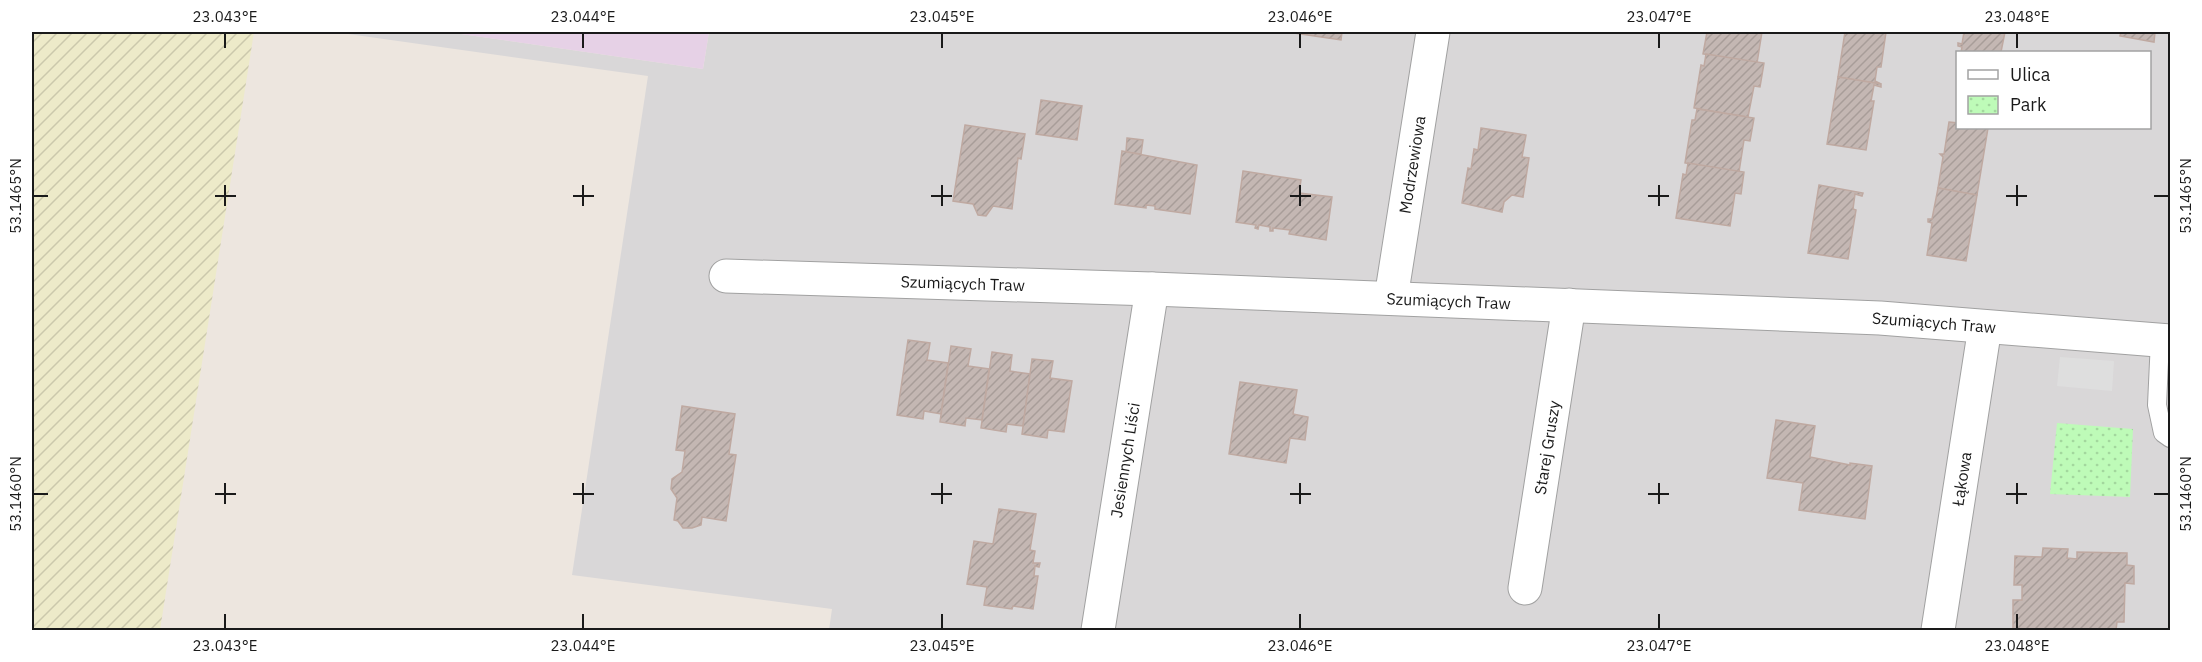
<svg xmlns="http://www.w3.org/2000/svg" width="2202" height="662" font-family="'IBM Plex Sans',sans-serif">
<defs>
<pattern id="farmland-furrows" width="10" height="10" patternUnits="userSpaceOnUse" patternTransform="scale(1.5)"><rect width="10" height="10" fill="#edeac9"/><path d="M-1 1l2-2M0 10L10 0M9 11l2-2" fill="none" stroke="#cbc8ac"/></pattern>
<pattern id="park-dots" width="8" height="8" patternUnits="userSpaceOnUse" patternTransform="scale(1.5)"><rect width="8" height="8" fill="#befbb8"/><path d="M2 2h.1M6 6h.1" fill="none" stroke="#a3d79e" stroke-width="1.8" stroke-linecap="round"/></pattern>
<pattern id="building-hatch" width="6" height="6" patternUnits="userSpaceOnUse" patternTransform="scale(1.5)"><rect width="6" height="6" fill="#c4b7b3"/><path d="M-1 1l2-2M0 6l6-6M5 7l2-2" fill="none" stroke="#a89d99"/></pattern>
</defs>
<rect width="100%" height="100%" fill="#ede6df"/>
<path fill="#d9d7d8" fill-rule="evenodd" d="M334,32h113l256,37 6,-37h1461v598h-1341l3,-21 -260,-34 76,-499zM1958,52h192v76h-192z"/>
<polygon fill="#e6d1e6" points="447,32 709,32 703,69"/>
<polygon fill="url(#farmland-furrows)" points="32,32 254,32 160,630 32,630"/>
<polygon fill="url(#park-dots)" points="2057,423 2133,429 2130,497 2050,494"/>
<polygon fill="#dedede" points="2060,357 2114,361 2112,391 2057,386"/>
<g fill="url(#building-hatch)" stroke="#bfa9a1" stroke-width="1.5">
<polygon points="1287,32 1342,32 1341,40"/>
<polygon points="1707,32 1769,32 1762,32 1757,63 1703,54"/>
<polygon points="1845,32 1886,32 1881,67 1877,67 1875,81 1881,84 1838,77"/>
<polygon points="1964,32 2005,32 2001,52 1961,52 1962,47 1958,46 1958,43 1962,44"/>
<polygon points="2121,32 2155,32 2154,42 2120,36"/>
<polygon points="1706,54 1764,63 1760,87 1754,86 1748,117 1694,108 1701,65 1704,66"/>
<polygon points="1838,77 1881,84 1881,87 1874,85 1871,101 1874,101 1866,150 1827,144"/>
<polygon points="1041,100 1082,106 1077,140 1036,134"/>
<polygon points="1697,109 1754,118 1750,141 1744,140 1739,172 1685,163 1692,120 1695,120"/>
<polygon points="1949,122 1958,123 1958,128 1988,128 1977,195 1938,188 1943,157 1940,154 1944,154"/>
<polygon points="965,125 1025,134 1021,159 1018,158 1012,209 993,206 986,216 978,215 973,204 953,201"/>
<polygon points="1481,128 1526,135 1522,157 1529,158 1523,197 1512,195 1504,202 1502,212 1462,203 1468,168 1471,169 1474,149 1478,150"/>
<polygon points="1127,138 1143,140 1141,154 1126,152"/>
<polygon points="1122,151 1197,165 1190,214 1155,209 1155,206 1146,205 1146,208 1115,204"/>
<polygon points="1688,163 1744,172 1741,194 1735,193 1730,226 1676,218 1683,174 1686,175"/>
<polygon points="1243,171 1301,180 1299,193 1332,197 1326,240 1289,234 1290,230 1273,228 1273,231 1270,231 1270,227 1259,225 1258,229 1255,228 1256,225 1236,222"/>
<polygon points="1819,185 1863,193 1862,196 1855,194 1853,209 1856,210 1848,259 1808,253"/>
<polygon points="1938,188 1977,195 1966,261 1927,255 1932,223 1928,222 1928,219 1932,219"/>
<polygon points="908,340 930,343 927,360 948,363 941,414 924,411 923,419 897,415"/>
<polygon points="951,346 971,349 968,366 989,369 982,420 966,418 965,426 940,422"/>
<polygon points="992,352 1012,355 1010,371 1030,374 1023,426 1007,424 1006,432 981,428"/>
<polygon points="1032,359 1053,361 1050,378 1072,381 1064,432 1048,430 1047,438 1022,434"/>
<polygon points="1240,382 1297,390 1293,414 1308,417 1305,440 1290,438 1286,463 1229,454"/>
<polygon points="682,406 735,414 729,454 736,455 726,521 702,517 701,525 692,528 683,528 678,521 674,520 677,498 671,489 672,479 682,472 685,451 676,450"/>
<polygon points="1776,420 1815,426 1810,457 1850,465 1850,463 1872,466 1865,519 1799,510 1803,483 1767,478"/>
<polygon points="999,509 1036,514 1030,550 1035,551 1033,563 1040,563 1039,567 1035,566 1034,576 1038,576 1033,609 1013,606 1012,609 984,605 987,587 967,584 974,541 993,544"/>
<polygon points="2043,548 2068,549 2067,558 2077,559 2077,552 2127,553 2127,565 2134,566 2134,584 2125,583 2124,622 2117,622 2116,630 2013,630 2013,600 2022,600 2022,585 2014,585 2015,556 2042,557"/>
</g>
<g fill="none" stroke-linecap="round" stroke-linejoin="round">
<g stroke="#a1a1a1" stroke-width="20">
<polyline id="service" points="2160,340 2157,405 2163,433 2170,438"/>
</g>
<g stroke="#a1a1a1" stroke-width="35">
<g id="minor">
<path id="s1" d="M726,276l426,13 728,29 290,23"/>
<path id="s2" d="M1391,298l42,-266"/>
<path id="s3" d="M1525,588l44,-283"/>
<path id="s4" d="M1098,630l54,-341"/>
<path id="s5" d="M1938,630l47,-303"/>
</g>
</g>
<use href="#service" stroke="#fff" stroke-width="18"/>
<use href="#minor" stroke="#fff" stroke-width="33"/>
</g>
<path fill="none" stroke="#1a1a1a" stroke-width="2" d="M225,33v15M583,33v15M942,33v15M1300,33v15M1659,33v15M2017,33v15M225,185v21M583,185v21M942,185v21M1300,185v21M1659,185v21M2017,185v21M33,196h15M215,196h21M573,196h21M931,196h21M1290,196h21M1648,196h21M2006,196h21M2154,196h15M225,483v21M583,483v21M942,483v21M1300,483v21M1659,483v21M2017,483v21M33,494h15M215,494h21M573,494h21M931,494h21M1290,494h21M1648,494h21M2006,494h21M2154,494h15M225,614v15M583,614v15M942,614v15M1300,614v15M1659,614v15M2017,614v15"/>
<g text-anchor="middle" stroke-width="5" stroke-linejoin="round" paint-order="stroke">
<g font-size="16" fill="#1a1a1a" stroke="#fff">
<text dy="6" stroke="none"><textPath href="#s2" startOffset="135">Modrzewiowa</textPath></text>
<text dy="6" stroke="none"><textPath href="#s1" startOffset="237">Szumiących Traw</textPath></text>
<text dy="6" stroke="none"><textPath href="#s1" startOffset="723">Szumiących Traw</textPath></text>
<text dy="6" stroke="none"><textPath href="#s1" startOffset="1209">Szumiących Traw</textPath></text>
<text dy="6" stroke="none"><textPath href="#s3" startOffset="142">Starej Gruszy</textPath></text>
<text dy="6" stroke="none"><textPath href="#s4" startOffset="172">Jesiennych Liści</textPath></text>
<text dy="6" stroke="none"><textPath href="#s5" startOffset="153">Łąkowa</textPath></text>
</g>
</g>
<rect width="2202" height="662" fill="none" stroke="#ffffff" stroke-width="66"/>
<rect x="1956" y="51" width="195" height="78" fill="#ffffff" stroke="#a3a3a3" stroke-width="1.5"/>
<rect x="1968" y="70" width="30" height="9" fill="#ffffff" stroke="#a3a3a3" stroke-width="1.5"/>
<text x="2010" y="81" font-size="18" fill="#1a1a1a">Ulica</text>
<rect x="1968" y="96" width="30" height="18" fill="url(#park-dots)" stroke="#a3a3a3" stroke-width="1.5"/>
<text x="2010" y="111" font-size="18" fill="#1a1a1a">Park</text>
<rect x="33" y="33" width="2136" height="596" fill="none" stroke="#1a1a1a" stroke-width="2"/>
<g font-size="15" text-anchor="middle" fill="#1a1a1a">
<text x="225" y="22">23.043°E</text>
<text x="583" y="22">23.044°E</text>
<text x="942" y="22">23.045°E</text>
<text x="1300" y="22">23.046°E</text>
<text x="1659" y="22">23.047°E</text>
<text x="2017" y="22">23.048°E</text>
<text transform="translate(16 196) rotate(-90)" y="5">53.1465°N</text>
<text transform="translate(2186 196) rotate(-90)" y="5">53.1465°N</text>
<text transform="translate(16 494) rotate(-90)" y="5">53.1460°N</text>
<text transform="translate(2186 494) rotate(-90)" y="5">53.1460°N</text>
<text x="225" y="651">23.043°E</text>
<text x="583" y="651">23.044°E</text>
<text x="942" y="651">23.045°E</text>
<text x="1300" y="651">23.046°E</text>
<text x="1659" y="651">23.047°E</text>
<text x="2017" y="651">23.048°E</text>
</g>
</svg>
